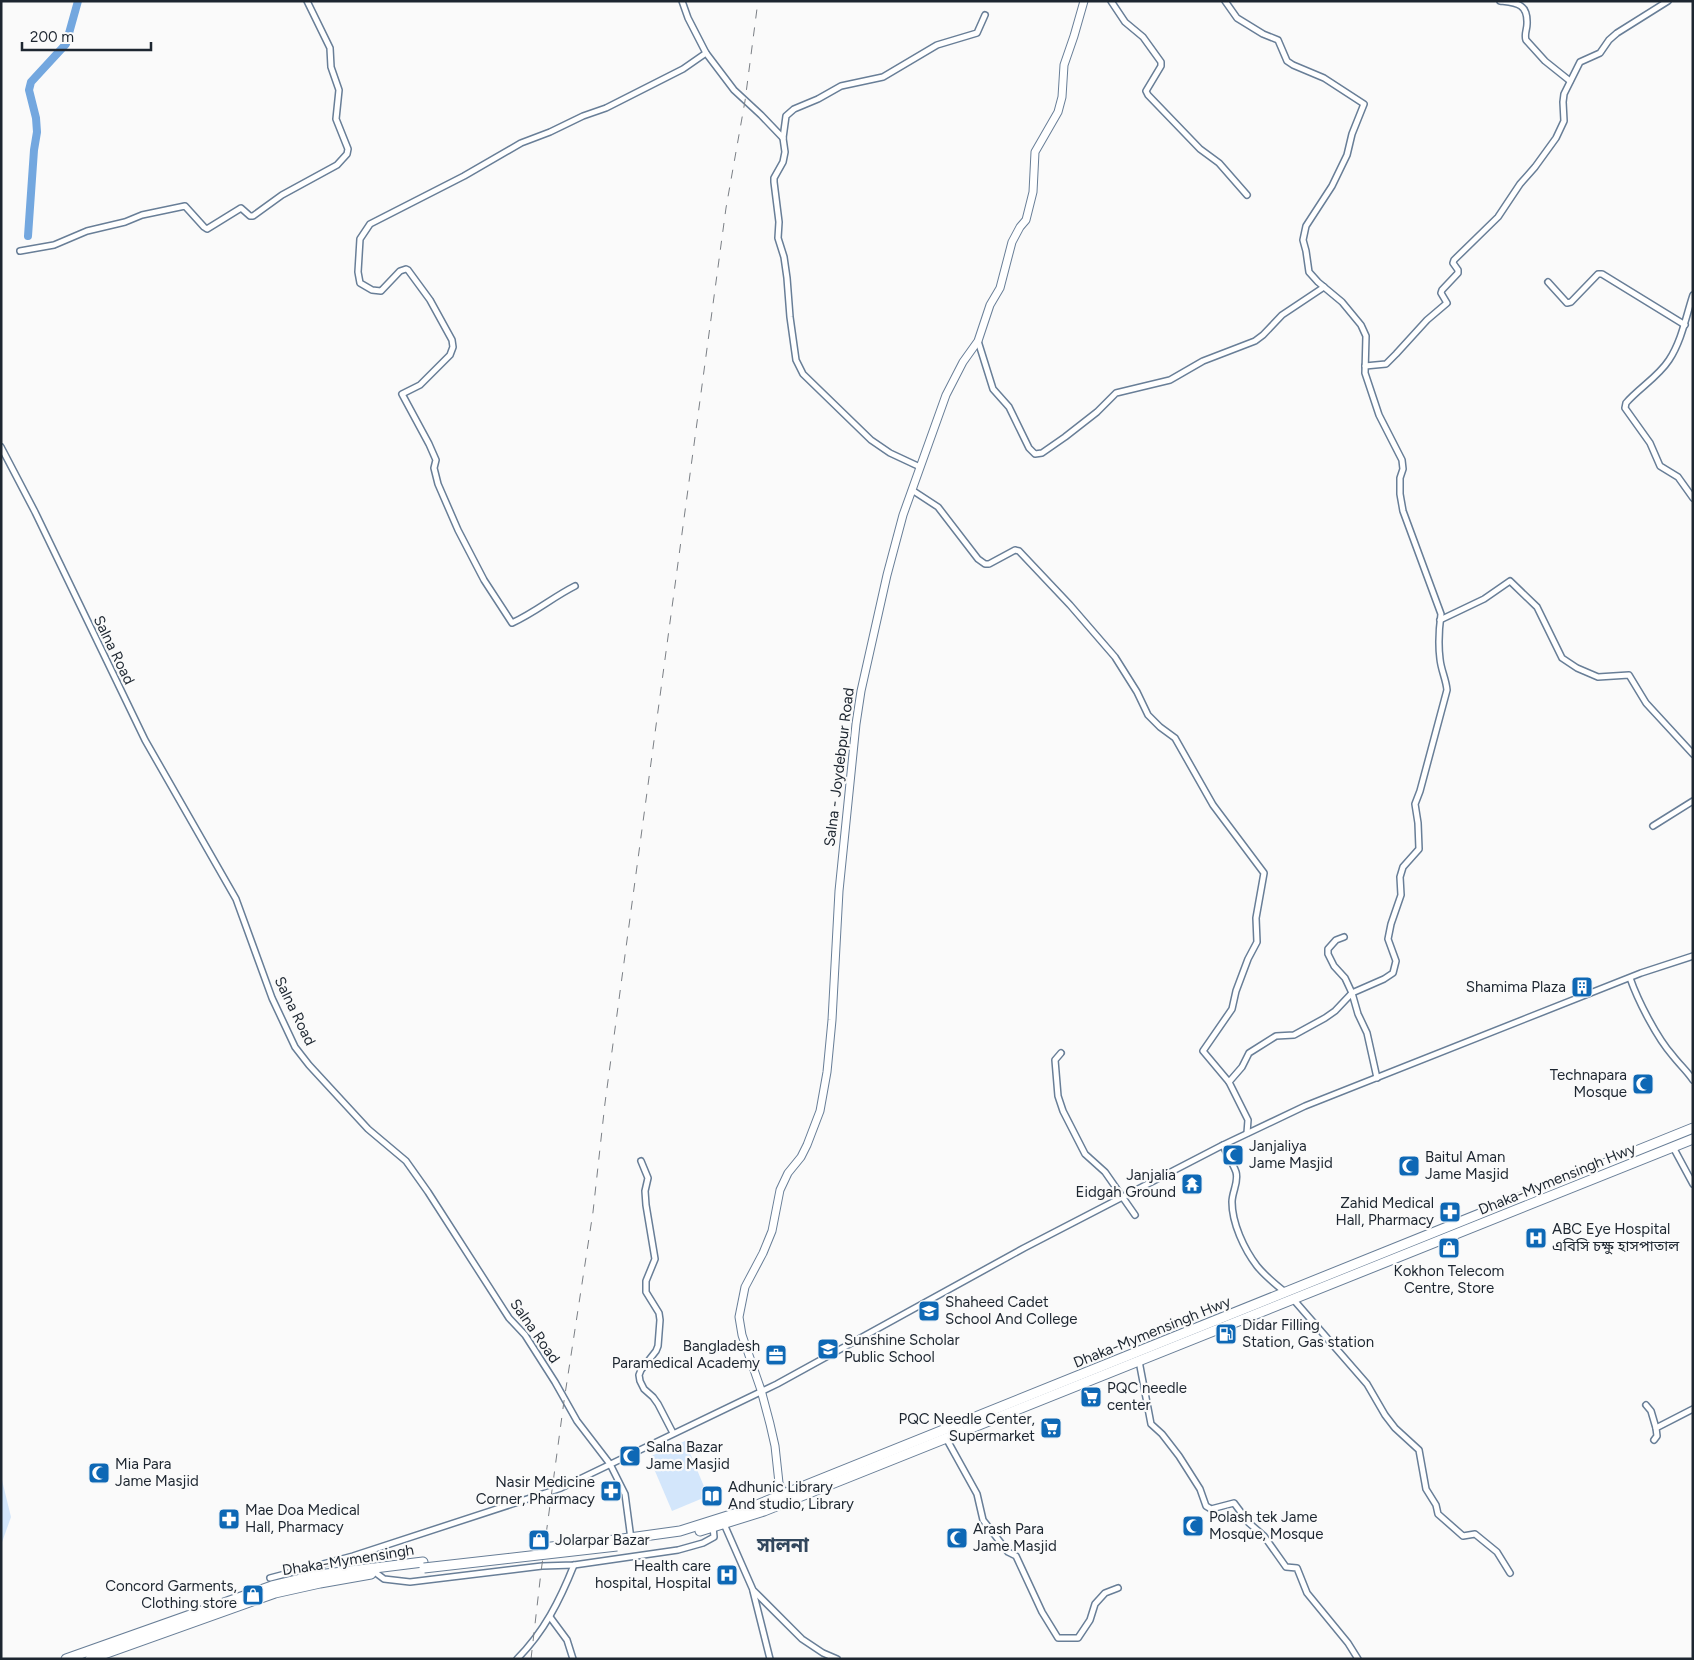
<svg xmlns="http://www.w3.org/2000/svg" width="1694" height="1660" font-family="Figtree,'Noto Sans Bengali',sans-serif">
<rect width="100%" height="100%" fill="#fafafa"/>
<g fill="#d3e6fb">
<polygon points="685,1441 708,1496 672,1511 649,1457"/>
<polygon points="1,1476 11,1517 1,1545"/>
</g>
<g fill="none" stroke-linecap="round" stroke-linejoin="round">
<polyline stroke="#73a7df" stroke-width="8" points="28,236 34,150 37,132 36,118 29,90 31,82 66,44 78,1"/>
<g stroke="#687e97" stroke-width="8">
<g id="street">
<polyline points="682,1 688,18 706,53 734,90 761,115 783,138"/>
<polyline points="1111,1 1125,22 1143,37 1161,62 1161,66 1146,91 1148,95 1200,149 1219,163 1247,195"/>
<path d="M1225,1l12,17 26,16 15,6 9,21 6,4 31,13 40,26 -12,30 -5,21 -15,31 -26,40 -3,14 3,11 3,21 9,10 24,20 19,23 5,11 -1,37 14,42 23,45 1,9 -3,9v16l3,17 38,103c-2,15 -3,30 -1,45 1,11 6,20 7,31l-27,101 -5,13 3,19 1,26 -16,18 -3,10 1,18 -10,29 -3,15 8,22 -3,12 -9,6 -32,14 -17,18 -10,7 -31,17 -18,1 -27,17 -7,14 -13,15 19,38 -1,13"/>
<path d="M1500,1c16,2 28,2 27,23 0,6 -3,10 -1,16l19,21 25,20"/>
<polyline points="20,251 54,245 87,231 125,222 142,215 185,206 204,227 207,229 241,208 250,216 253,216 282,195 337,165 347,154 348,149 336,119 339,90 331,67 330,48 307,1"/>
<polyline points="1548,282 1567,303 1571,302 1598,274 1602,274 1685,325"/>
<path d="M1693,295c-7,21 -11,45 -24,65 -11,17 -30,28 -43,43l-1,5 25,35 10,23 18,11 15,21"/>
<polyline points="978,341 993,389 1009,407 1029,448 1035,454 1042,453 1065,437 1097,412 1116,393 1170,380 1203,361 1255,341 1263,335 1282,315 1324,287"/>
<polyline points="1365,366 1386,364 1396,354 1427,320 1447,303 1441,293 1442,290 1458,273 1458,270 1453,263 1454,260 1498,217 1520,184 1535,167 1556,138 1564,121 1563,102 1564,94 1580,62 1600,53 1609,40 1617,33 1668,1"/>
<polyline points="1,447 35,512 145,740 236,899 272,998 295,1047 309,1065 368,1129 406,1161 428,1192 509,1318 525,1335 555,1382 577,1421 610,1464 625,1494 631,1539"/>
<polyline points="920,467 890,453 871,440 803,374 796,360 790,317 787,278 784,257 778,238 779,222 774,182 774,178 783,162 785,152 783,138 786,116 794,109 818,99 841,86 883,77 937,45 977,33 985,15"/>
<polyline points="912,490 938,507 978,559 985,564 989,564 1015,550 1019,551 1070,605 1115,657 1137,692 1148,715 1160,727 1175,738 1213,805 1264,873 1256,918 1257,942 1248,959 1236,991 1232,1009 1203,1051 1229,1082"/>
<path d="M575,586c-22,11 -39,26 -63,37l-28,-43 -26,-50 -20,-46 -4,-16 2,-8 -7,-16 -27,-50 18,-9 30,-30 3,-8 -1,-7 -22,-40 -22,-30 -2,-1 -6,2 -19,20 -9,-1 -12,-7 -2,-11 2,-33 10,-15 94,-48 57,-33 29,-11 33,-16 23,-8 77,-39 23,-16"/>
<polyline points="1440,620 1484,599 1510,581 1537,607 1562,658 1577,668 1598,677 1629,675 1646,703 1693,754"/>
<polyline points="1653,826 1693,801"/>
<polyline points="1344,937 1336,940 1328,949 1328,954 1334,966 1345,978 1352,993 1358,1014 1367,1033 1377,1078"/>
<path d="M1630,978c8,23 27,60 43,78 7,9 14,15 20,24"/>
<polyline points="1061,1053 1055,1060 1058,1096 1063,1111 1085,1154 1105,1172 1135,1215"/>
<path d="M1223,1145c3,9 10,18 13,27 3,10 -4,20 -4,30 0,21 12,47 25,64 8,10 18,18 28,26"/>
<polyline points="1673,1147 1693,1184"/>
<polyline points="641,1161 648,1178 645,1191 646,1205 655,1259 646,1281 646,1292 659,1313 660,1320 658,1346 656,1351 641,1370 639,1375 640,1381 644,1389 653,1397 658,1404 673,1433"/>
<polyline points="1293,1299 1367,1384 1385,1415 1395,1428 1419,1450 1426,1489 1436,1505 1438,1514 1463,1536 1475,1534 1497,1552 1510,1573"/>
<polyline points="1139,1361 1151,1424 1162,1434 1179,1456 1200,1489 1206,1506 1211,1509 1234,1503 1249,1523 1264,1536 1286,1567 1297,1568 1307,1593 1348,1643 1358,1659"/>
<polyline points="1646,1405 1651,1411 1656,1428"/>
<polyline points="946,1438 977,1494 983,1520 1008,1552 1016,1556 1042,1612 1058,1638 1078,1638 1090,1620 1095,1604 1105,1593 1118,1588"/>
<polyline points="1654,1440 1657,1436 1656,1428 1693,1409"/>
<polyline points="724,1524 753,1590 802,1639 823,1653 837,1659"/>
<polyline points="376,1573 384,1579 410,1582 542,1566 574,1565 678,1550 703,1543 714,1537 713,1527"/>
<polyline points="270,1578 353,1556 561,1488 777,1384 1024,1248 1223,1145 1305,1106 1641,973 1693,956"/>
<polyline points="753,1591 770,1659"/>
<polyline points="550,1617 567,1640 573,1659"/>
<path d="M517,1659c27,-27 43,-59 57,-94"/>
</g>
</g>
<g stroke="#687e97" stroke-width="9">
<polyline id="secondary" points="784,1494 779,1483 775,1446 770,1424 761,1390 742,1335 739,1317 745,1287 763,1253 772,1231 780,1190 788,1173 801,1157 807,1145 820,1111 827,1072 832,1020 839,891 856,724 861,691 887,575 903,515 946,395 963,362 978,341 990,305 1000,288 1012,242 1020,227 1026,220 1033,192 1035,152 1058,112 1062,97 1064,65 1074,36 1084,1"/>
</g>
<g stroke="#687e97" stroke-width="11">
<g id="highway">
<polyline points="700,1531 764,1511 1693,1139"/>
<polyline points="615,1540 680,1531 737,1513 1693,1128"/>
<polyline points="66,1659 272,1586 318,1575 423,1562"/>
<polyline points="90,1659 275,1593 320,1583 371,1574"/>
</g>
</g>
<use href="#street" stroke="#fff" stroke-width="5"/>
<use href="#secondary" stroke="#fff" stroke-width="7"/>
<use href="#highway" stroke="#fff" stroke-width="9"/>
<polyline stroke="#7a7f85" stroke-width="1" stroke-dasharray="9 9" stroke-linecap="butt" points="531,1659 541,1572 564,1401 593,1212 605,1103 726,208 745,101 758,1"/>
<g stroke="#687e97" stroke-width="11" stroke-linecap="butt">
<g id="highway-bridge">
<polyline points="542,1548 615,1540"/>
<polyline points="424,1568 617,1546"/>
</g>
</g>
<use href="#highway-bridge" stroke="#fff" stroke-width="9"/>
</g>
<defs>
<g id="building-square" transform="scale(1.125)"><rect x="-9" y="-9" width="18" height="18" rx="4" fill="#0e68b5" stroke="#fafafa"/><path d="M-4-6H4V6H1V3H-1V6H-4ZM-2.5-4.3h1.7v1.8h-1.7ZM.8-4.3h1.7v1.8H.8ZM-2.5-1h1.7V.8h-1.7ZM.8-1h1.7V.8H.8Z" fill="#fff"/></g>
<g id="mosque-square" transform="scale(1.125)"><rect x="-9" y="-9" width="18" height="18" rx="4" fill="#0e68b5" stroke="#fafafa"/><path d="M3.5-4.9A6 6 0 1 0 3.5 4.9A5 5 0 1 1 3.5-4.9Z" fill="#fff"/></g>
<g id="temple-square" transform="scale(1.125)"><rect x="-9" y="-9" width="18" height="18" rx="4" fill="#0e68b5" stroke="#fafafa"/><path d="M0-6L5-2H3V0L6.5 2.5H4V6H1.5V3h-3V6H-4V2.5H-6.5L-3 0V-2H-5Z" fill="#fff"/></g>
<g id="pharmacy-square" transform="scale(1.125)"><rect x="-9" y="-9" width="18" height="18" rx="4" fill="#0e68b5" stroke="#fafafa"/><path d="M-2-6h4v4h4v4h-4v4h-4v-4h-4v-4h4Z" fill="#fff"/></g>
<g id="hospital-square" transform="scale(1.125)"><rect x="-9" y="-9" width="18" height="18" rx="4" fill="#0e68b5" stroke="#fafafa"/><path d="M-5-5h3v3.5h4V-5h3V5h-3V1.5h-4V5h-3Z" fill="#fff"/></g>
<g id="shop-square" transform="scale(1.125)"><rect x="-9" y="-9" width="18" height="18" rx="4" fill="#0e68b5" stroke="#fafafa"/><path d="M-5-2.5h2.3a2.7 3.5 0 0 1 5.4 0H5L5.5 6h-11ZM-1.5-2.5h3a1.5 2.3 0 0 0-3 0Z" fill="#fff"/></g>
<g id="school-square" transform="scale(1.125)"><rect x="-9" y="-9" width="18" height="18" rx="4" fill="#0e68b5" stroke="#fafafa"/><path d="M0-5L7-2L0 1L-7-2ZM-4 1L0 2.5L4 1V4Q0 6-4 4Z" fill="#fff"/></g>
<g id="fuel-square" transform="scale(1.125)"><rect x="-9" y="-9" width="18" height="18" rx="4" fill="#0e68b5" stroke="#fafafa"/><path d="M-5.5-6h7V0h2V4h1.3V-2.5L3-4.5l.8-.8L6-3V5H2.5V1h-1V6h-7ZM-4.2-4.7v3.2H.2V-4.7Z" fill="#fff"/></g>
<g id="office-square" transform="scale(1.125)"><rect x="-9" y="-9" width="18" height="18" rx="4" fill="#0e68b5" stroke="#fafafa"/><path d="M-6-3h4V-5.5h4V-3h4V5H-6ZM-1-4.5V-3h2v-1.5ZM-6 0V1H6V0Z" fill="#fff"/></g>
<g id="supermarket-square" transform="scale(1.125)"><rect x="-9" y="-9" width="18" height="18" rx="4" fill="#0e68b5" stroke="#fafafa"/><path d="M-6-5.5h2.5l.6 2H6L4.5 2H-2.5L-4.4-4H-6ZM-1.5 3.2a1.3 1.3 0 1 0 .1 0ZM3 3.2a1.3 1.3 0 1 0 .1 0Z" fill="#fff"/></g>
<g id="library-square" transform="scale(1.125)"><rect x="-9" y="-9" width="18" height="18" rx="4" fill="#0e68b5" stroke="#fafafa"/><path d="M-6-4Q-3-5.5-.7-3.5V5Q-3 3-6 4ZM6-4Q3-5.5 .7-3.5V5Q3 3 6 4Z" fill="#fff"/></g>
</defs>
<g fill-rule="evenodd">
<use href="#building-square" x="1582" y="987"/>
<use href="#mosque-square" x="1643" y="1084"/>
<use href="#mosque-square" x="1233" y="1155"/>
<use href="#mosque-square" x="1409" y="1166"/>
<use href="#temple-square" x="1192" y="1184"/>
<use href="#pharmacy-square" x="1450" y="1212"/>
<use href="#hospital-square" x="1536" y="1238"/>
<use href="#shop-square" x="1449" y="1248"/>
<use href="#school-square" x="929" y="1311"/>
<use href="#fuel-square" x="1226" y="1334"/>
<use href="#school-square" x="828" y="1349"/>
<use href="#office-square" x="776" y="1355"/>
<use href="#supermarket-square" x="1091" y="1397"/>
<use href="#supermarket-square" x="1051" y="1428"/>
<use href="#mosque-square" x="630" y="1456"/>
<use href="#mosque-square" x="99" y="1473"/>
<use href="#pharmacy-square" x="611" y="1491"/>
<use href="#library-square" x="712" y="1496"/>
<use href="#pharmacy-square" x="229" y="1519"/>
<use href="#mosque-square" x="1193" y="1526"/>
<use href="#mosque-square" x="957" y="1538"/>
<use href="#shop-square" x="539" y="1540"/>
<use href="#hospital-square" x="727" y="1575"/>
<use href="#shop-square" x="253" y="1595"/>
</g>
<g text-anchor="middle" stroke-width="4.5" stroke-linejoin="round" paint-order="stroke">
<g font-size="15" fill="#1d2630" stroke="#fafafa">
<text transform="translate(114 650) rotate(64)" y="5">Salna Road</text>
<text transform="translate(839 767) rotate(-83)" y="5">Salna - Joydebpur Road</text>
<text transform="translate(295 1011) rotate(64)" y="5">Salna Road</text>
<text transform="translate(1557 1179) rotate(-22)" y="5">Dhaka-Mymensingh Hwy</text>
<text transform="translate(535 1331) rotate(55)" y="5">Salna Road</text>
<text transform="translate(1152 1332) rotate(-22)" y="5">Dhaka-Mymensingh Hwy</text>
<text transform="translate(348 1560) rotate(-9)" y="5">Dhaka-Mymensingh</text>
</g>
<g font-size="15" fill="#1d2630" stroke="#fafafa" text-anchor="start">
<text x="1566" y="992" text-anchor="end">Shamima Plaza</text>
<text x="1627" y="1080" text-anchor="end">Technapara<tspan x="1627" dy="17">Mosque</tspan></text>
<text x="1249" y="1151">Janjaliya<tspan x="1249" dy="17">Jame Masjid</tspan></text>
<text x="1425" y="1162">Baitul Aman<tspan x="1425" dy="17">Jame Masjid</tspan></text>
<text x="1176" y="1180" text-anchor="end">Janjalia<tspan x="1176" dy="17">Eidgah Ground</tspan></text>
<text x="1434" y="1208" text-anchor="end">Zahid Medical<tspan x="1434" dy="17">Hall, Pharmacy</tspan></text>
<text x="1552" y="1234">ABC Eye Hospital<tspan x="1552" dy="17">এবিসি চক্ষু হাসপাতাল</tspan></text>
<text x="1449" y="1276" text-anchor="middle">Kokhon Telecom<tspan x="1449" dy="17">Centre, Store</tspan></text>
<text x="945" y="1307">Shaheed Cadet<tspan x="945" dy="17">School And College</tspan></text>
<text x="1242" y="1330">Didar Filling<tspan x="1242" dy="17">Station, Gas station</tspan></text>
<text x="844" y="1345">Sunshine Scholar<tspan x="844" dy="17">Public School</tspan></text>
<text x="760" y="1351" text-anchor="end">Bangladesh<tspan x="760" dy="17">Paramedical Academy</tspan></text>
<text x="1107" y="1393">PQC needle<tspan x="1107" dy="17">center</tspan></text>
<text x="1035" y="1424" text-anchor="end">PQC Needle Center,<tspan x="1035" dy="17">Supermarket</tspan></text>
<text x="646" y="1452">Salna Bazar<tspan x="646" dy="17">Jame Masjid</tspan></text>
<text x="115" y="1469">Mia Para<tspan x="115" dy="17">Jame Masjid</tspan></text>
<text x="595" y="1487" text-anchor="end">Nasir Medicine<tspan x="595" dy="17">Corner, Pharmacy</tspan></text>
<text x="728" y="1492">Adhunic Library<tspan x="728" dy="17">And studio, Library</tspan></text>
<text x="245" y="1515">Mae Doa Medical<tspan x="245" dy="17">Hall, Pharmacy</tspan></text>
<text x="1209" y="1522">Polash tek Jame<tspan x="1209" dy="17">Mosque, Mosque</tspan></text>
<text x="973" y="1534">Arash Para<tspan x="973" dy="17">Jame Masjid</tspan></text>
<text x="555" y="1545">Jolarpar Bazar</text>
<text x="711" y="1571" text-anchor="end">Health care<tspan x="711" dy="17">hospital, Hospital</tspan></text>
<text x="237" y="1591" text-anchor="end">Concord Garments,<tspan x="237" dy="17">Clothing store</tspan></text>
</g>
<g font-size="20" font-weight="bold" fill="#32475d" stroke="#fafafa">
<text x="783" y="1552">সালনা</text>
</g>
</g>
<rect width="1694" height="1660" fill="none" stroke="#1d2630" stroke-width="5"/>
<path d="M22 42v8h129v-8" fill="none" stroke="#1d2630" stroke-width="2.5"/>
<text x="30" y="42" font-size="15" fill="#1d2630" stroke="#fafafa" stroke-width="4" paint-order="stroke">200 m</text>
</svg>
